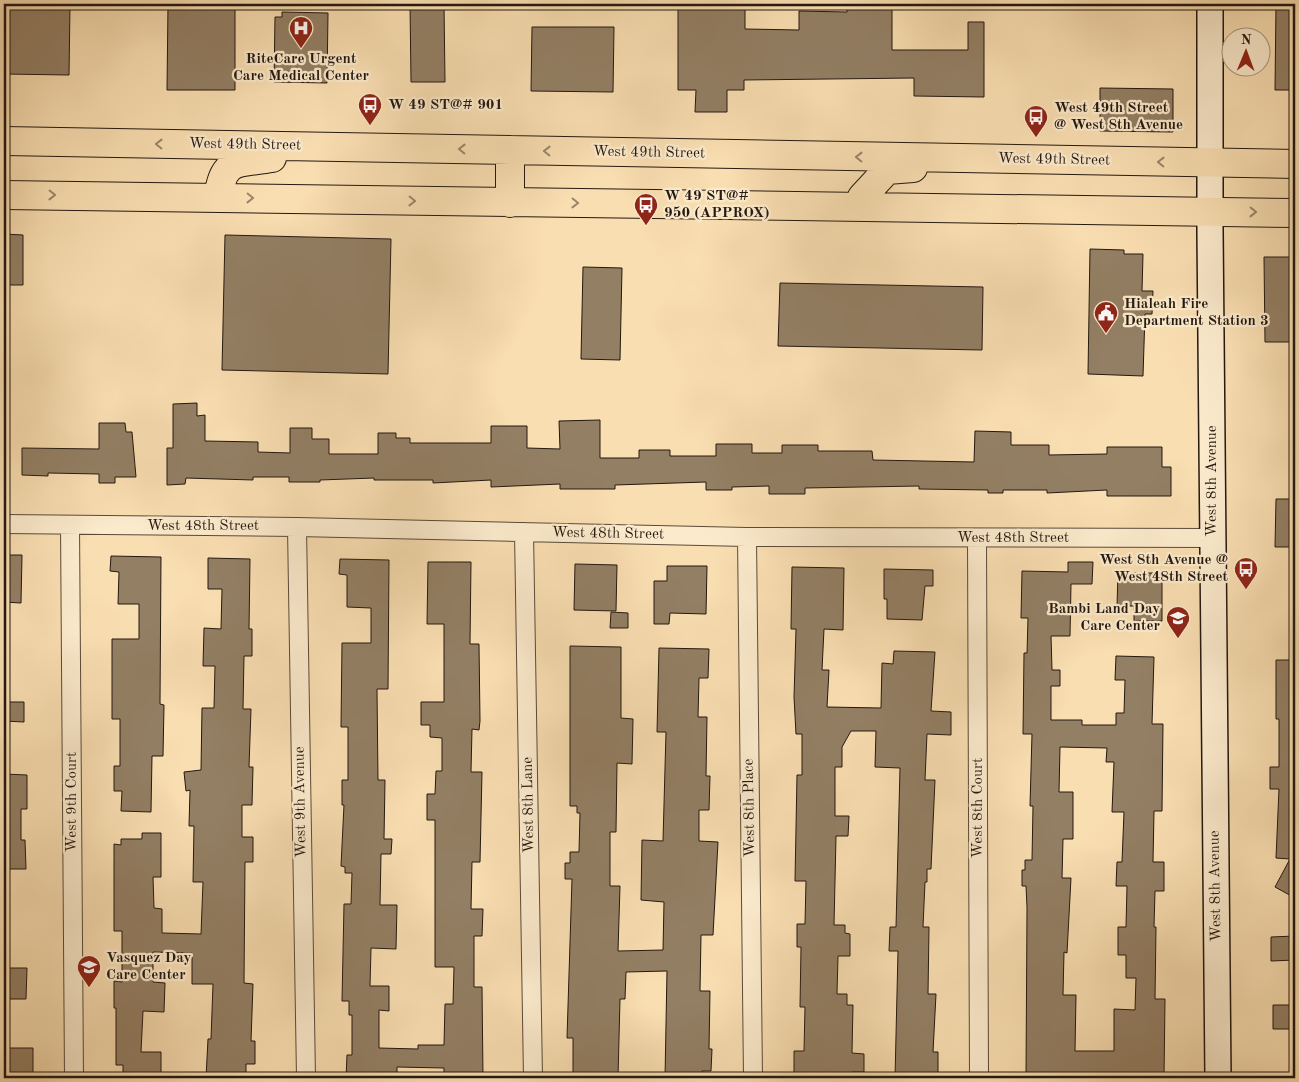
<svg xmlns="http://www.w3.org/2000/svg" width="1299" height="1082" viewBox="0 0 1299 1082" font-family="'Old Standard TT',serif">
  <rect width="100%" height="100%" fill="#f9deb1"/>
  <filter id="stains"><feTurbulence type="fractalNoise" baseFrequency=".004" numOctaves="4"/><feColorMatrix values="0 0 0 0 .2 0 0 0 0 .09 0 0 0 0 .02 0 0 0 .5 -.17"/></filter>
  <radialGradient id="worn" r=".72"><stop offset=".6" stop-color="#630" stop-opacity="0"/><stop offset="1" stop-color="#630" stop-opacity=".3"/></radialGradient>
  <path fill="#937f64" stroke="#241810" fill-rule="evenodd" d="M4 4H70L69 75 4 74Z
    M168 4H235V90H167Z
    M410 4H444L445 82H411Z
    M847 4H892V50H968V22H984V97L914 96V78L744 80V90H727V112H695L696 90H678V8L745 9V29L799 30V11L847 12Z
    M1276 4H1295V90H1275Z
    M282 12 328 13 327 83 274 82 275 17H282Z
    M532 27H614L613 92 531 91Z
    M1100 88 1173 89V132L1100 131Z
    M4 234 23 235V285H4Z
    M225 235 391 239 388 374 222 370Z
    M1090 249 1124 250V254H1143L1142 291H1153L1152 314H1145L1143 376 1088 374Z
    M1264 257H1295V342H1265Z
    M583 267 622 268 620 360 581 359Z
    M780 283 983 287 982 350 778 346Z
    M197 403V416L205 415V441L258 442V452L290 453V428H312V439H329V454H378V433H396V438H410V443H491V426H527V448L560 449 559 421 600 420V458H639V450H670V456H716V444H752V453H782V445H818V451H872L873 460 974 462 975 431 1011 432V445H1049V455L1107 454V447H1162V467H1171V496H1107V490L1047 493V490H1003V493H988V490L919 489V486L805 488V494H769V486L732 487V490H706V482L615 485V489H560V484L491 487V480L433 483V480H374V478L320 480V482H289V477H253V480L186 478 185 484 167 485V448H173V404Z
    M99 423H125L126 432H132L136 477H115V483H99V474L48 473V476L22 475V448L99 449Z
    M1276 499H1295V547H1275Z
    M4 555H22L21 603 4 602Z
    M111 556 161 557 160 704 164 705 163 756H152L151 812 121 811 122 791H114V766H120V719H112V639H139V604H118L119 572 110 571Z
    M208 558 250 559 249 629H252V656H244L243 709H251L249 767H253L252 805H242V837H253V862H245L244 983 253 984 251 1041H255V1064H246V1078H206L208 1039H211L213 984H192V953L153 952V982L165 983 164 1012 143 1011 141 1052H161V1076L152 1075V1078H123V1065H116V1008H114V981L122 982V931H114V844L121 845V839H142V833H161V877H153L154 908 162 909V933L201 934 203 882H193L194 826H189L190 790 186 791 184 772 201 770 202 708H214L215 666H203L204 628 221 629 222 589H208Z
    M340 559 389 560 388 689H377L378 780H385L384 839H392L391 854H381L380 905H397L396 949 371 948 370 986H389V1011L379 1010V1048L418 1049V1045H444L445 1004H453L454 967H435V820H427V794H435L436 771H442V738L430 737V725H421V702H444V624H427L428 562H471L470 644H479L480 721 479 730 472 729 471 772H482L480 862H472L471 909H483L482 936H474V987H482L483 1077 444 1078V1068L397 1067V1078H346L347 1055H352V1015H349V1001H342L344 904H351L352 873H345V867L341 866 344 805H342V780H348V727H341L342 643H371V608L347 607V575L339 574Z
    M1068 562H1093L1092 584H1071L1070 636H1051L1052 670H1060V686H1051V720H1082V725H1116V713H1124L1125 680H1115L1116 656 1154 657 1152 724H1163L1162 811H1154L1153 862H1164V891H1155L1154 927H1156L1155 999H1165L1164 1078H1111V1076L1073 1075V1078H1026L1027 907 1026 886H1022V870H1025V860H1032L1033 806H1030L1032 734H1023L1024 653H1027L1028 618H1021L1022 571 1068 572ZM1060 747 1107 748 1106 762H1114L1112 812H1124L1122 862H1117L1116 886H1127L1126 927H1118V955H1126V978H1136L1135 1010 1114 1009V1051H1075L1076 995H1063L1064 952 1067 953 1071 878H1062L1063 839H1073V792H1059Z
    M575 564 617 565 616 611 574 610Z
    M667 566H707L706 614 670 613 669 624H654V581H667Z
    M792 567 844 568 843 630 824 629 822 670H829L827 707 881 708 882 663 893 664 894 651 935 652 931 711 951 712V735L927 734 925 780H935L931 869H927V882H925L923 927H929L928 994H936L933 1052H938V1078H895L898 951H889L890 927H896L900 768 875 767 876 731H851L842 747V767H835V816H849L848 836H836L834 925H845V933L850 934V956H838L837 994H847V1005H853L852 1053 864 1054V1072H852V1078H794V1051H804L805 1007H800L801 947H797V924H805L806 881H795L797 775H802V734H796L794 697 796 629H791Z
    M884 569 933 570V586H925L922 620 887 619V599H884Z
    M1118 573H1162V621H1134V606H1117Z
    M611 612 628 613V628H610Z
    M570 646 621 647V718L633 719 632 764 617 763 616 832H610V886H620L618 951 663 950 664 902 641 900 642 840 663 841 666 732H657L659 648 709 649 708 678H699L698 717H707L706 776H710L709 810H699V841L718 842 713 935H701L700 991H710L709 1049H712L711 1071H702V1078H665L667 971 626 972 625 999H620L618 1078H580V1074H573V1038H567L572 879H565V863H570V852H579L580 813H577V806H570Z
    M1276 660H1295V898L1275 887 1290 859 1276 858 1279 789H1270V767H1279V719H1276Z
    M4 702H24V722L4 721Z
    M4 774 27 775V809H21V840H25L26 869H4Z
    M1295 936V960L1271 961V937Z
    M4 968H27L26 999H4Z
    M1273 1005H1295V1029H1273Z
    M4 1048H33V1078H4Z"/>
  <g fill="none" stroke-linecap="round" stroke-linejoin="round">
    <g stroke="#594a38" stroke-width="20">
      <path id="street" d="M4 524 297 527 747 537 1213 538
        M70 525 74 1078
        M297 527 306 1078
        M524 532 533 1078
        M747 537 753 1078
        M977 539 979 1078"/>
    </g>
    <g stroke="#241810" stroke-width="28">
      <path id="secondary" d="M1210 4V231L1218 1078"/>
    </g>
    <g stroke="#241810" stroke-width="30">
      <path id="primary" d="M4 141 1295 164
        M4 195 1295 213
        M218 198C224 157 236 164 272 158
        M510 203V150
        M860 206 862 197 887 170 913 168"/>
    </g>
    <use href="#street" stroke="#fbeacc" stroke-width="18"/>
    <use href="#secondary" stroke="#fbeacc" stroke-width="25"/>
    <use href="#primary" stroke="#f9deb1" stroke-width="28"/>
  </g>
  <defs><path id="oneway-chevron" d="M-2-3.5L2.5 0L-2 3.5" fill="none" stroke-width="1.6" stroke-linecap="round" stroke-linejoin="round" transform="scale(1.25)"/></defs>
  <g stroke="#998569">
    <use href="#oneway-chevron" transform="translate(159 144) rotate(-179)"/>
    <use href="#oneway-chevron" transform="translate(462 149) rotate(-179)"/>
    <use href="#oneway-chevron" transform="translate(547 151) rotate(-179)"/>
    <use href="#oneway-chevron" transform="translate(859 157) rotate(-179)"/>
    <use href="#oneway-chevron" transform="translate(1161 162) rotate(-179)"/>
    <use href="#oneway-chevron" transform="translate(52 195) rotate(1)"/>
    <use href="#oneway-chevron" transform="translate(250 198) rotate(1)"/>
    <use href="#oneway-chevron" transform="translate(412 201) rotate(1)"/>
    <use href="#oneway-chevron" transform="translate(575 203) rotate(1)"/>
    <use href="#oneway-chevron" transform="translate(1253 212) rotate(1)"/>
  </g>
  <defs>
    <g id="hospital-pin" transform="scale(1.25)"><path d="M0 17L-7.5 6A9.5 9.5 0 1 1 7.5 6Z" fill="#8f2418" stroke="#fbeacc"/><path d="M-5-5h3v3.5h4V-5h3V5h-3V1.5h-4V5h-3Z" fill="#fff"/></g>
    <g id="bus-pin" transform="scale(1.25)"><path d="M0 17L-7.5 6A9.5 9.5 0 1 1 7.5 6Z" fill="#8f2418" stroke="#fbeacc"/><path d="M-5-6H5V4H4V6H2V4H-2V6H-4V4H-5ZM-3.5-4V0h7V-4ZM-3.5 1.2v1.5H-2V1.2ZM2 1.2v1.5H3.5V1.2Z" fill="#fff"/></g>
    <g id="civic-pin" transform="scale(1.25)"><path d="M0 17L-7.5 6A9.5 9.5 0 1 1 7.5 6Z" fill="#8f2418" stroke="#fbeacc"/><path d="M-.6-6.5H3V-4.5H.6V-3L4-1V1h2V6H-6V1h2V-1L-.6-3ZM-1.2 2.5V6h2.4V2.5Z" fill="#fff"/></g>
    <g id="school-pin" transform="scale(1.25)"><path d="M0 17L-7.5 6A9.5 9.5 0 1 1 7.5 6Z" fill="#8f2418" stroke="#fbeacc"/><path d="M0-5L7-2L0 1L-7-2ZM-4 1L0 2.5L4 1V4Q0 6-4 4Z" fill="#fff"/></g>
  </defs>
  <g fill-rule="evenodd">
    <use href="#hospital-pin" x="301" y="28"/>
    <use href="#bus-pin" x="370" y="105"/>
    <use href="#bus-pin" x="1036" y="117"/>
    <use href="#bus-pin" x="646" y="205"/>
    <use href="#civic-pin" x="1106" y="313"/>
    <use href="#bus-pin" x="1246" y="569"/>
    <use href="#school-pin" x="1178" y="618"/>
    <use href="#school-pin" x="89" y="967"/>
  </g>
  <g text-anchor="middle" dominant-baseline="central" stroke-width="4.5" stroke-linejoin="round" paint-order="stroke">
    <g font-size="15" font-weight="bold" fill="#241810" stroke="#fbeacc" text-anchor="start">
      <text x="301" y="59" text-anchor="middle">RiteCare Urgent<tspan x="301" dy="17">Care Medical Center</tspan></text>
      <text x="388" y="105">W 49 ST@# 901</text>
      <text x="1054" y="108">West 49th Street<tspan x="1054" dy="17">@ West 8th Avenue</tspan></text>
      <text x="664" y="196">W 49 ST@#<tspan x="664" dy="17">950 (APPROX)</tspan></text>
      <text x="1124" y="304">Hialeah Fire<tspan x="1124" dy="17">Department Station 3</tspan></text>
      <text x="1228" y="560" text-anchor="end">West 8th Avenue @<tspan x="1228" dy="17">West 48th Street</tspan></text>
      <text x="1160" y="609" text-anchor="end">Bambi Land Day<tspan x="1160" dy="17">Care Center</tspan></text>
      <text x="106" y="958">Vasquez Day<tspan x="106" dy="17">Care Center</tspan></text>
    </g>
    <g font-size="15" fill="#241810" stroke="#fbeacc">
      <text transform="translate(245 145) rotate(1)">West 49th Street</text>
      <text transform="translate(649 153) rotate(1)">West 49th Street</text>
      <text transform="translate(1054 160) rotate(1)">West 49th Street</text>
      <text transform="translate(1212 481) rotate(-90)">West 8th Avenue</text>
      <text x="203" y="526">West 48th Street</text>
      <text transform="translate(608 534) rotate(1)">West 48th Street</text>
      <text x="1013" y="538">West 48th Street</text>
      <text transform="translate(72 802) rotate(-90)">West 9th Court</text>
      <text transform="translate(301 802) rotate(-91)">West 9th Avenue</text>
      <text transform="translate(529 805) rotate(-91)">West 8th Lane</text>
      <text transform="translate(750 808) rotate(-91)">West 8th Place</text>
      <text transform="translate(978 808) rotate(-90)">West 8th Court</text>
      <text transform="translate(1216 886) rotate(-91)">West 8th Avenue</text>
    </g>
  </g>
  <rect width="1299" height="1082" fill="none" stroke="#f9deb1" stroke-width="20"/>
  <rect x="5" y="5" width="1289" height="1072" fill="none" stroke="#241810" stroke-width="2.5"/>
  <rect x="10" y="10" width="1279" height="1062" fill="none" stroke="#241810"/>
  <g transform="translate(1246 52) rotate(1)"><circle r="24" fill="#fbeacc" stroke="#a59681"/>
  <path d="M0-4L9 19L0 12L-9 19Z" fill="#8f2418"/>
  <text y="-8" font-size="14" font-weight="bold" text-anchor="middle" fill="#241810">N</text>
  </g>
  <rect width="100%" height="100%" filter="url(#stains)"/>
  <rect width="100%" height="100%" fill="url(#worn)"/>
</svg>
